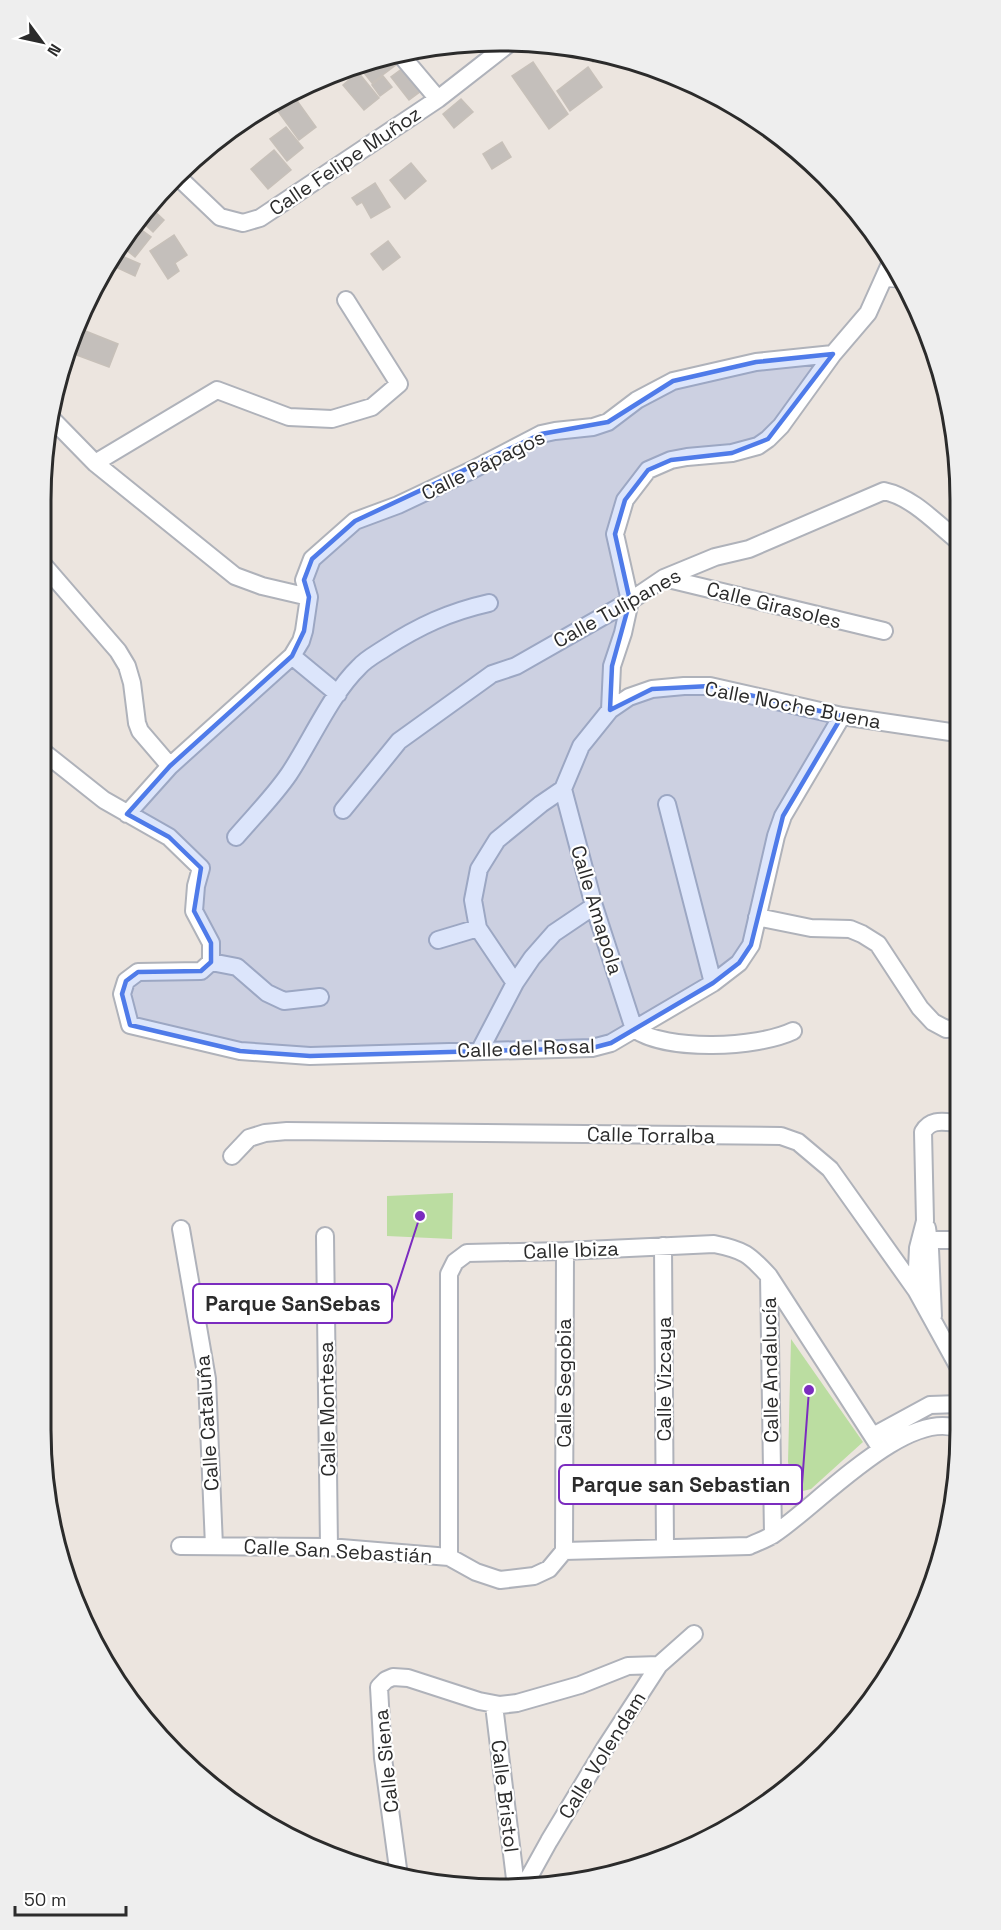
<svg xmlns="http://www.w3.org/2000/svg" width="1001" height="1930" viewBox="0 0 1001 1930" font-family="'Space Grotesk',sans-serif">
  <rect width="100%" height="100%" fill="#ece5df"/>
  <path fill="#bbdda1" d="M453 1193 452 1239 387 1236V1196Z
    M791 1339 863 1442 811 1489 795 1493 788 1462Z"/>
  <path fill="#c4bfbb" stroke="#c7c0b9" stroke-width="1.5" d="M584 50 604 54 593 62Z
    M391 56 397 64 372 83 357 64Z
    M533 62 568 114 549 129 512 76Z
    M588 67 602 87 570 111 557 91Z
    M403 68 421 91 409 100 391 77Z
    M358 72 379 98 364 110 343 85Z
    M383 76 392 87 380 96 372 85Z
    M295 98 316 127 299 140 277 110Z
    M461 99 473 112 454 128 443 114Z
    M286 127 303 148 287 161 270 139Z
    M502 142 511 157 492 169 483 154Z
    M274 150 291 170 268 189 251 169Z
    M411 163 426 181 405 199 390 180Z
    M375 183 390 207 371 218 362 202 357 205 352 198Z
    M149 206 164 220 153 232 138 218Z
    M139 228 151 237 135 257 124 248Z
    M174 235 187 255 175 263 179 271 168 279 150 251Z
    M388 241 400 257 383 270 371 254Z
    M115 253 140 264 135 276 109 264Z
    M83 330 118 344 109 367 74 354Z"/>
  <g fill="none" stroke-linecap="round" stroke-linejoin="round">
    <g stroke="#afb2ba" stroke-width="11">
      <path id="lane" d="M883 282 901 283"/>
    </g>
    <g stroke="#afb2ba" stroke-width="20">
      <path id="street" d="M400 54 438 99
        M177 176 220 217 243 223 260 218 438 99 511 42
        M50 417 95 463 235 576 262 586 309 597
        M95 463 217 390 289 417 332 419 372 407 399 384 346 300
        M41 562 118 651 127 666 132 683 137 723 140 731 170 766
        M664 578 884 631
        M292 656 338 694
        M610 710 612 666 623 633 630 601 615 534 625 500 648 470 671 460 687 457 732 453 758 446 768 439 781 426 833 354
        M41 750 104 800 169 837 201 868 196 886 194 911 211 943V962
        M563 789 594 906 634 1029C667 1052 757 1048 793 1031
        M667 804 713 983
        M343 810 399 741 492 674 516 666 630 601 664 578 715 557 749 549 884 491C912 497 935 522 957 540
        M127 814 170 766 292 656 301 641 304 631 309 597 304 580 312 559 355 521 398 505 472 470 541 434 555 431 593 427 608 422 637 400 673 381 756 362 833 354 868 313 890 264
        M236 837C254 816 274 796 289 774 311 741 331 694 359 667 366 659 376 654 385 648 419 626 449 612 489 603
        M757 917 811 928 850 929 862 934 878 944 920 1008 933 1022 946 1029 958 1028
        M438 940 478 928
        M515 983 478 928 473 900 479 869 497 840 541 804 563 789 581 746 610 710 629 697 652 689 684 686H710L842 716 957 733
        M320 997 284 1001 267 993 237 967 211 962 201 971 138 972 126 981 122 994 130 1025 240 1051 310 1056 592 1048 611 1043 713 983 739 963 751 945 776 836 783 816 842 716
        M480 1050 515 983 532 958 554 933 594 906
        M232 1156 249 1138 265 1133 287 1131 781 1136 798 1142 830 1169 916 1290 959 1368
        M927 1228 930 1249 933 1316
        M181 1229 207 1379 214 1546
        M325 1236 329 1547
        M929 1240H959
        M663 1246 665 1548
        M769 1276 773 1535
        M916 1290 918 1248 925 1221 923 1132C931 1118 944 1122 959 1123
        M873 1436 930 1405 959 1404
        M180 1546 329 1547 449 1557 476 1572 500 1580 534 1576 549 1569 564 1551 749 1546C757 1542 767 1539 774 1534 816 1507 906 1407 959 1429
        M564 1551 565 1251
        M449 1557V1274L455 1262 467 1253 565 1251 714 1244C744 1250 749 1254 769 1276L881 1449
        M494 1705 516 1887
        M399 1876 383 1758 379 1687 386 1680 393 1677 408 1678 479 1701 500 1705 517 1703 580 1685 628 1666 659 1665
        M523 1888 549 1841 605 1748 659 1665 694 1634"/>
    </g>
    <use href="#lane" stroke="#fff" stroke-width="8"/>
    <use href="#street" stroke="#fff" stroke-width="16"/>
  </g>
  <path fill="#4f7be9" fill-opacity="0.2" stroke="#4f7be9" stroke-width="4.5" stroke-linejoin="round" d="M833 354 768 439 732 453 671 460 648 470 625 500 615 534 630 601 612 666 610 710 652 689 710 686 842 716 783 816 751 945 739 963 713 983 611 1043 592 1048 310 1056 240 1051 130 1025 122 994 126 981 138 972 201 971 211 962V943L194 911 201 868 169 837 127 814 170 766 292 656 304 631 309 597 304 580 312 559 355 521 541 434 608 422 673 381 756 362Z"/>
  <g text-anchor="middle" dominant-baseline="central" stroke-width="4.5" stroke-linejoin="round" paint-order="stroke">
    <g font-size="20" fill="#2b2b2b" stroke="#fff">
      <text transform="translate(345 161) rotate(-34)">Calle Felipe Muñoz</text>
      <text transform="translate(483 465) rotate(-26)">Calle Pápagos</text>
      <text transform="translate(774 605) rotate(14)">Calle Girasoles</text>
      <text transform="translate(617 608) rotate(-29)">Calle Tulipanes</text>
      <text transform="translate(793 705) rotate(11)">Calle Noche Buena</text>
      <text transform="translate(597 910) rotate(73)">Calle Amapola</text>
      <text transform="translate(526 1048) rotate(-2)">Calle del Rosal</text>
      <text transform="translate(651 1135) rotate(1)">Calle Torralba</text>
      <text transform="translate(571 1250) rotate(-2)">Calle Ibiza</text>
      <text transform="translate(770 1370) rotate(-91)">Calle Andalucía</text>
      <text transform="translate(664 1379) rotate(-90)">Calle Vizcaya</text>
      <text transform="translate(564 1383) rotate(-90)">Calle Segobia</text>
      <text transform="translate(327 1409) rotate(-91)">Calle Montesa</text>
      <text transform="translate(207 1423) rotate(-94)">Calle Cataluña</text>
      <text transform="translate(338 1551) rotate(3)">Calle San Sebastián</text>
      <text transform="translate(602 1755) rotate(-58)">Calle Volendam</text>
      <text transform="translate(386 1761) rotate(-96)">Calle Siena</text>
      <text transform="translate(505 1796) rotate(83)">Calle Bristol</text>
    </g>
  </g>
  <path d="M0 0H1001V1930H0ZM500 51H501A449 449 0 0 1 950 500V1430A449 449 0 0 1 501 1879H500A449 449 0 0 1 51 1430V500A449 449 0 0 1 500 51Z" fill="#eee" fill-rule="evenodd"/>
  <path fill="none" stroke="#2b2b2b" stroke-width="3" d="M500 51H501A449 449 0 0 1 950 500V1430A449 449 0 0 1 501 1879H500A449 449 0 0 1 51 1430V500A449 449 0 0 1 500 51Z"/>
  <path fill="none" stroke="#7b2cbf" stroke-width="2" d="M420 1216L392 1303M809 1390L802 1484"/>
  <g fill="#7b2cbf" stroke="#fff" stroke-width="2">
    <circle cx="420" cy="1216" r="6"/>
    <circle cx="809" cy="1390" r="6"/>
  </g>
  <g fill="#fff" stroke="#7b2cbf" stroke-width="2">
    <rect x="193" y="1284" width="199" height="39" rx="6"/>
    <rect x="559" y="1465" width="243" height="39" rx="6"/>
  </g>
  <g font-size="21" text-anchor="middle" font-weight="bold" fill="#2b2b2b">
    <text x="293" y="1311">Parque SanSebas</text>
    <text x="681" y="1492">Parque san Sebastian</text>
  </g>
  <g transform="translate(42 42) rotate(123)" stroke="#ffffff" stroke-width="4.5" paint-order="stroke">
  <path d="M0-4.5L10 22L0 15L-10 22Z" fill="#2b2b2b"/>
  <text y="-9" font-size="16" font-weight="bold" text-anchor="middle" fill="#2b2b2b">N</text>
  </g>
  <path d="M15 1906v9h111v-9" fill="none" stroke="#2b2b2b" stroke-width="3"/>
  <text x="24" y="1906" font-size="18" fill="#2b2b2b" stroke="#ffffff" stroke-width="4.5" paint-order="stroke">50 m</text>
</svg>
